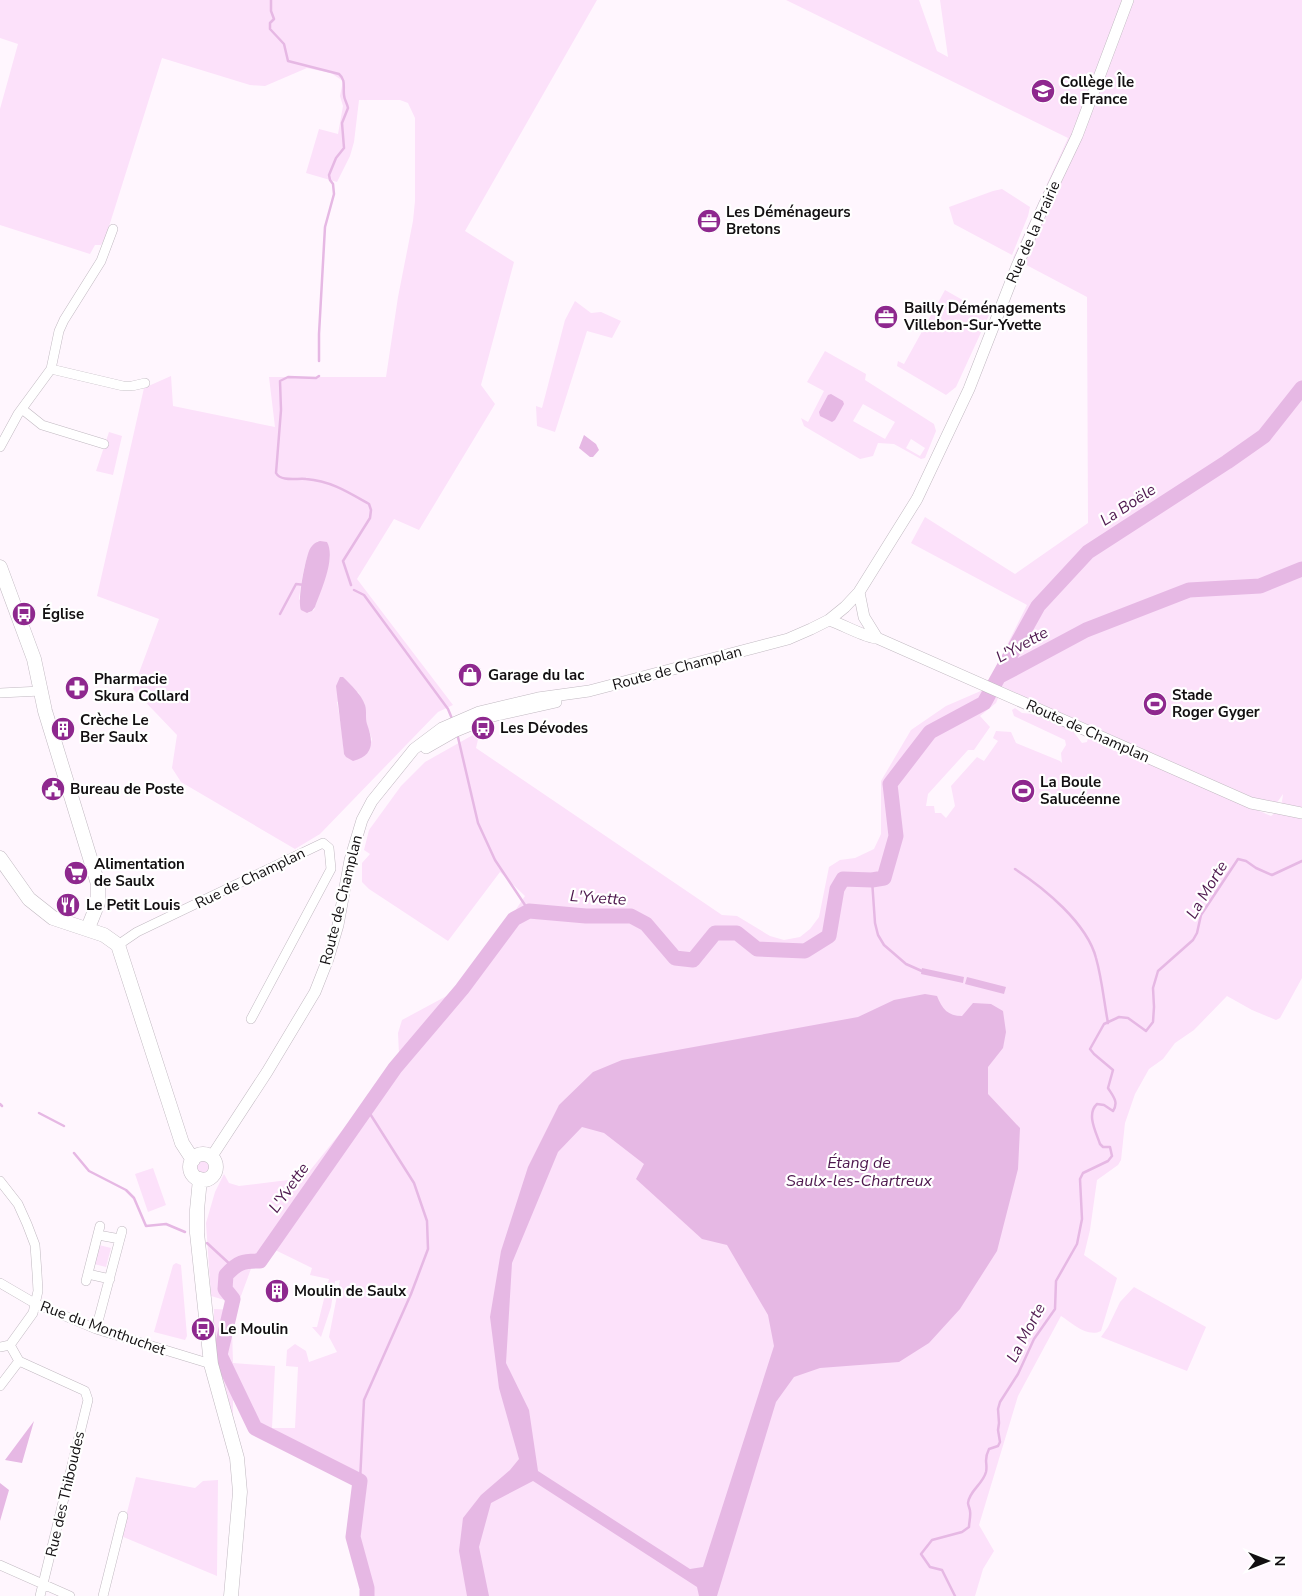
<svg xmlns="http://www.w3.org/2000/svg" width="1302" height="1596" viewBox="0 0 1302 1596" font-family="'Nunito Sans',sans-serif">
  <rect width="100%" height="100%" fill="#fff6fe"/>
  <path fill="#fce1fa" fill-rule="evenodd" d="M0 0H597L465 231 514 262 481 385 495 404 419 530 394 519 357 579 453 705 438 712 320 834 295 849 181 782 172 768 177 735 133 689 159 619 97 596 144 388 171 376 173 406 275 427 269 377H386L398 297 413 221 415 201V118L408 103 400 100H359L354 142 350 156 337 182 306 173 319 129 338 134 343 106 340 96 343 81 331 73 307 68 265 86 250 85 162 58 106 236 101 245H95L90 254 0 225V109L18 44 0 38ZM318 541 330 557 326 574 314 610 308 613 299 599C302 583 304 550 318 541ZM358 692 365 705 366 723 372 739 368 752 344 754 341 725 337 702Z
    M786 0H919L937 51 948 57 940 0H1302V978L1280 1018 1276 1020 1252 1010 1227 996 1194 1030 1175 1043 1163 1059 1149 1069 1135 1094 1125 1123 1121 1160 1118 1165 1097 1180 1090 1230 1084 1255 1117 1278 1101 1331C1087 1338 1072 1323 1061 1316L1018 1396 979 1525 994 1551 983 1569 975 1596H363L364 1590 349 1538 357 1484 314 1463 265 1436 233 1400V1415L215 1356 212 1320 214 1319V1309L236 1310 232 1329 233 1363 275 1366 272 1428H295L298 1367 286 1366 287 1350 295 1344 306 1351 309 1362 337 1352 329 1337 340 1280 335 1281 331 1307 321 1337 312 1327H317L329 1279 310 1275 312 1268 267 1246 252 1266 238 1304 211 1296 206 1223 215 1192 224 1174 229 1183 239 1186 304 1178 390 1071 399 1054 398 1033 402 1020 454 992 478 966 525 896 500 872 448 941 369 889 362 882V863L370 854 364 850 369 830 401 786 425 762 480 731 476 748 722 915 737 916 770 936 784 940 800 937 810 929 819 917 829 867 840 860 855 858 874 849 881 834V781L911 730 946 706 983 690 998 698 996 703 980 716 990 727 974 750H968L928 794 926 806H934L935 813H941L946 818 955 806 951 786 977 757 984 761 998 741 993 738 996 731 1011 732 1016 743 1060 761 1062 763 1061 753 1066 745 1065 740 1014 716 1012 710 1015 708 1022 713 1033 714 1072 730 1082 743 1087 742 1088 738 1093 739 1271 816C1280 810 1282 805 1283 794L1274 807 989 681 1027 605 911 543 925 517 1015 574 1088 523 1087 297 1013 258 1068 138Z
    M1002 189 1030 207 1028 216 1012 255 954 224 949 207 993 191Z
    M945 290 989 315 956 387 946 395 897 366 898 361 904 364Z
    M575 301 591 313 601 312 621 321 612 338 587 331 555 432 537 426 536 406 542 408 565 320Z
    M825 351 866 374 865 380 934 424 936 431 925 458 921 459 894 444 878 443 873 456 860 459 804 426 801 418 808 422 824 391 807 382ZM863 404 895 422 885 439 853 421ZM911 439 925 448 920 456 906 448Z
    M109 432 122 436 113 475 96 471Z
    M196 1167a8 8 0 1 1 16 0a8 8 0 1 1-16 0Z
    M153 1168 166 1205 148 1212 135 1174Z
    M99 1245 111 1248 106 1267 94 1264Z
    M176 1263 181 1265 187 1336 185 1340 154 1332 173 1265Z
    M1134 1287 1206 1327 1187 1371 1101 1337 1108 1327 1120 1302Z
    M136 1477 195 1488 203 1481 218 1480 217 1576 121 1536Z"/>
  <path fill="#e6b8e4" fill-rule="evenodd" d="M831 394 843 401 844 404 835 420 832 422 820 416 819 412 828 395Z
    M584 435 596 444 599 450 593 457H590L579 448Z
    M320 541 327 542C336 558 321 590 315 607L312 611 307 613 301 610C297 601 305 561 309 551 311 546 315 542 320 541Z
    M340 677H343C351 685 361 694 365 705 367 711 365 718 367 724 373 741 375 755 353 761L346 757 344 754 336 686Z
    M922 968 964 977 963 983 921 974Z
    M967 977 1006 987 1004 994 965 984Z
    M925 994 937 996C942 1009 948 1016 962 1016L973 1003 991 1004 1003 1011 1006 1032 1003 1048 988 1067V1094L1020 1128 1018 1169 997 1251 960 1309 929 1343 899 1362 820 1368 794 1377 776 1402 717 1596H699L697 1587 533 1481 491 1503 479 1547 489 1596H467L459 1551 463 1518 481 1495 510 1470 519 1459 499 1388 490 1317 501 1251 528 1167 559 1105 593 1072 622 1060 858 1017 894 1000ZM582 1127 604 1133 644 1164 636 1179 702 1239 727 1245 768 1315 774 1346 703 1567 690 1569 538 1471 529 1410 506 1363 512 1263 558 1152Z
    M34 1421 22 1463 5 1460Z
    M0 1483 9 1490 0 1521Z"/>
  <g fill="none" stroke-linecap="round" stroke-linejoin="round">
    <path stroke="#e6b8e4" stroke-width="2.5" d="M271 0V11L274 19 270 23V29L284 44 288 61 339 74C346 80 343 87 344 95 344 99 347 103 348 108L342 123 344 148 336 158 329 175 330 180 333 184 334 194 325 227 319 334V361
      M319 376 316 378 288 377 280 381 281 410 276 473C281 482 297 478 306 479 331 481 348 492 369 504L371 510 370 518 343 561 351 585
      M354 590 364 595 448 709 453 721
      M280 614 296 584 305 585
      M457 733 478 823 495 860 529 911
      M1015 869C1044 888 1087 923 1096 958 1102 979 1104 1002 1108 1023
      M872 880 875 923 878 935 884 945 906 964 924 972
      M0 1104 2 1106
      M39 1113 64 1126
      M74 1153 89 1171 126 1190 134 1198 146 1226 166 1224 185 1232
      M207 1243 233 1267
      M360 1481 364 1400 411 1294 428 1249 427 1221 414 1183 367 1109
      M955 1596 942 1570 930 1567 921 1554 932 1540 962 1532 969 1527C969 1522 971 1516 970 1511 970 1509 968 1505 968 1503 969 1491 983 1484 986 1472 988 1462 983 1461 989 1449L998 1446 1000 1442 998 1430 999 1423 998 1409 1000 1402 1018 1374 1034 1339 1055 1309 1056 1281 1077 1244 1082 1219 1080 1179 1083 1173 1108 1161 1112 1156 1110 1147H1103L1100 1144C1096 1132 1086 1114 1097 1104L1104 1105 1113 1111C1119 1102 1113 1096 1108 1088L1113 1070 1094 1054 1090 1049 1104 1024 1119 1017 1128 1018 1146 1031 1153 1022 1154 1007 1153 988 1158 971 1193 940 1197 933 1201 915 1238 859 1246 861 1256 868 1272 875 1302 861"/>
    <path stroke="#e6b8e4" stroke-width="15" d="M1000 676 1086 630 1189 590 1260 586 1302 569
      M367 1596V1588L353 1537 360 1481 255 1428 220 1355 233 1299 225 1289 226 1275C238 1262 243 1261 260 1261L395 1068 462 989 514 919 529 911 586 916H631L646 924 675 958 693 960 715 933H737L757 949 805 951 829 936 837 889 843 879 872 880 884 878 896 836 890 784 930 732 984 703 1038 606 1088 552 1227 462 1264 436 1302 388"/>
    <g stroke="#c1b9c1" stroke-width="10">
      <path id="minor" d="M51 369 123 386H132L145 383
        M22 409 42 425 104 444
        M0 447 18 414 51 369 59 331 64 320 101 261 113 229
        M0 693 41 691
        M118 945 137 932 323 843 329 848 331 869 251 1019
        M0 1181 18 1204 27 1224 35 1245 37 1273 38 1291 33 1313 10 1345 0 1347
        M98 1235 120 1239
        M88 1274 110 1279
        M86 1281 100 1226
        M0 1283 36 1304 96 1329 211 1364
        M96 1329 122 1231
        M10 1345 19 1361 85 1391 88 1400 40 1596
        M0 1386 19 1361
        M0 1565 70 1596
        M103 1596 123 1516"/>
    </g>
    <g stroke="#c1b9c1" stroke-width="12">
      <path id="tertiary" d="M859 592 864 617 877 638
        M829 620C842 624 866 638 877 638L1251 803 1302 813
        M426 748 454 732 493 716 556 702
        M209 1155 214 1153 267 1072 315 992 328 959 338 925 350 860 362 820 372 801 414 749 442 728 479 712 538 698 589 691 788 639 811 629 829 620 845 607 859 592 917 499 969 389 1017 266 1045 203 1077 136 1128 0"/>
    </g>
    <g stroke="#c1b9c1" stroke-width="15">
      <path id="secondary" d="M0 567 34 659 45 711 98 884V903L88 928
        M0 858 29 899 53 918 104 935 118 945 182 1143 193 1160
        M190 1167a13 13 0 1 1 26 0a13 13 0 1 1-26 0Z
        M200 1179 197 1210V1233L211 1364 237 1458 240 1492 231 1596"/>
    </g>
    <use href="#minor" stroke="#fff" stroke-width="9"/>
    <use href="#tertiary" stroke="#fff" stroke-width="11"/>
    <use href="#secondary" stroke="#fff" stroke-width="14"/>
  </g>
  <defs>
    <g id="school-disc" transform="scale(1.25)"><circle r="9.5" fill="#8e288e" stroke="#fff"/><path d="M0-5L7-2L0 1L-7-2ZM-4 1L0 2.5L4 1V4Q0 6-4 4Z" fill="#fff"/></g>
    <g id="office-disc" transform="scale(1.25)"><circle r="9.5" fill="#8e288e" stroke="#fff"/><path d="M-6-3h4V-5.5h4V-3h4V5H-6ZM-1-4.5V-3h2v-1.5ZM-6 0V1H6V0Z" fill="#fff"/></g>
    <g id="bus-disc" transform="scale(1.25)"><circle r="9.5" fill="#8e288e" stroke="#fff"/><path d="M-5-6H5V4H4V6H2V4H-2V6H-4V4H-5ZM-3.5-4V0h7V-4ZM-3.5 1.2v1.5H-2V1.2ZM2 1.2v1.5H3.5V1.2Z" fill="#fff"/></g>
    <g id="shop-disc" transform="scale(1.25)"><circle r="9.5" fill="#8e288e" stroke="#fff"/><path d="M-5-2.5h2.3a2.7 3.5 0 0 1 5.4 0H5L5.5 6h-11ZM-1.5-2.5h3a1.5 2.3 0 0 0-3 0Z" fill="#fff"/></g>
    <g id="pharmacy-disc" transform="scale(1.25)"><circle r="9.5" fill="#8e288e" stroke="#fff"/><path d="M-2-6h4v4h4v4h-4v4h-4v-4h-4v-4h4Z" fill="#fff"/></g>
    <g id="stadium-disc" transform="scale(1.25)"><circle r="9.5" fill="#8e288e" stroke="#fff"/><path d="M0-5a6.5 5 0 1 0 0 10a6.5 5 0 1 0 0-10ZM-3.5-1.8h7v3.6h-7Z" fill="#fff"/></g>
    <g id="building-disc" transform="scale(1.25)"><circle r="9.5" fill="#8e288e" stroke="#fff"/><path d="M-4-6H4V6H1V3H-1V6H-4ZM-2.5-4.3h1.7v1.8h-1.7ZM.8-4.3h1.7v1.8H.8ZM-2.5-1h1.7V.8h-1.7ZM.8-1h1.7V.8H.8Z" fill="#fff"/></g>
    <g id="civic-disc" transform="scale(1.25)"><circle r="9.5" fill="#8e288e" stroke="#fff"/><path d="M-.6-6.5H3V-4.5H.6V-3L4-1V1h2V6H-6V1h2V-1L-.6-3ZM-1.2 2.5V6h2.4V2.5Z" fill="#fff"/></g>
    <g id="supermarket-disc" transform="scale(1.25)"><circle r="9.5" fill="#8e288e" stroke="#fff"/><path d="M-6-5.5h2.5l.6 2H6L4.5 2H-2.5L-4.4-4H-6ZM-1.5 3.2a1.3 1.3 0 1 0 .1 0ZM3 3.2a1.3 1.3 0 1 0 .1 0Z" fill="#fff"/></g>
    <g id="restaurant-disc" transform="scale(1.25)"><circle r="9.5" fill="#8e288e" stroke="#fff"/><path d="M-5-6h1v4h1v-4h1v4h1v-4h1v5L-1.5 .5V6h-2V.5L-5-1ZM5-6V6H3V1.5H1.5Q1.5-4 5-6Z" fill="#fff"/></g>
  </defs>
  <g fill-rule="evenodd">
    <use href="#school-disc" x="1043" y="91"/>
    <use href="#office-disc" x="709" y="221"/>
    <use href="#office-disc" x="886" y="317"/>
    <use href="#bus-disc" x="24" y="614"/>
    <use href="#shop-disc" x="470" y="675"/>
    <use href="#pharmacy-disc" x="77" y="688"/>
    <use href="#stadium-disc" x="1155" y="704"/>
    <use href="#bus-disc" x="483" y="728"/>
    <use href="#building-disc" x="63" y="729"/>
    <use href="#civic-disc" x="53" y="789"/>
    <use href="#stadium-disc" x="1023" y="791"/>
    <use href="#supermarket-disc" x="76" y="873"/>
    <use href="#restaurant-disc" x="68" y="905"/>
    <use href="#building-disc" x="277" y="1291"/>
    <use href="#bus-disc" x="203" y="1329"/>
  </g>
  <g text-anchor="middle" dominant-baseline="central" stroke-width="4.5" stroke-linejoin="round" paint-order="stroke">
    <g font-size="15" font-weight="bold" fill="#120f11" stroke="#fff" text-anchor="start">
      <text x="1060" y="82">Collège Île<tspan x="1060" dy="17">de France</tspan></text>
      <text x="726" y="212">Les Déménageurs<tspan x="726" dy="17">Bretons</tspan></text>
      <text x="904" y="308">Bailly Déménagements<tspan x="904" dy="17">Villebon-Sur-Yvette</tspan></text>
      <text x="42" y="614">Église</text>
      <text x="488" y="675">Garage du lac</text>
      <text x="94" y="679">Pharmacie<tspan x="94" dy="17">Skura Collard</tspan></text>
      <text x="1172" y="695">Stade<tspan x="1172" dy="17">Roger Gyger</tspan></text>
      <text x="80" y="720">Crèche Le<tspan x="80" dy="17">Ber Saulx</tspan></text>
      <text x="500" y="728">Les Dévodes</text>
      <text x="1040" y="782">La Boule<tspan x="1040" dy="17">Salucéenne</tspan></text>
      <text x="70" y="789">Bureau de Poste</text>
      <text x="94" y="864">Alimentation<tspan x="94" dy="17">de Saulx</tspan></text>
      <text x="86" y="905">Le Petit Louis</text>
      <text x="294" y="1291">Moulin de Saulx</text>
      <text x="220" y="1329">Le Moulin</text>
    </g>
    <g font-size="15" fill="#120f11" stroke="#fff">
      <text transform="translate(1033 232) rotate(-66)">Rue de la Prairie</text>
      <text transform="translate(677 668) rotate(-15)">Route de Champlan</text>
      <text transform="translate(1088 731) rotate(24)">Route de Champlan</text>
      <text transform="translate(250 878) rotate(-26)">Rue de Champlan</text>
      <text transform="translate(341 900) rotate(-76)">Route de Champlan</text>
      <text transform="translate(103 1328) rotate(20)">Rue du Monthuchet</text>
      <text transform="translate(65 1494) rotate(-77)">Rue des Thiboudes</text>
    </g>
    <g font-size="16" font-style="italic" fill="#4e184e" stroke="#fff">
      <text transform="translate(1128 505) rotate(-33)">La Boële</text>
      <text transform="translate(1022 645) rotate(-29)">L'Yvette</text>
      <text transform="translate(1207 890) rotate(-59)">La Morte</text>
      <text transform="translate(598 898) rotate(4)">L'Yvette</text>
      <text x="859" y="1163">Étang de<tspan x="859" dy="18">Saulx-les-Chartreux</tspan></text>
      <text transform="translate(289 1188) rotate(-55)">L'Yvette</text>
      <text transform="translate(1026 1333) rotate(-62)">La Morte</text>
    </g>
  </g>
  <g transform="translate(1267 1561) rotate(90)" stroke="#ffffff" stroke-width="4" paint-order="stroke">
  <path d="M0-4L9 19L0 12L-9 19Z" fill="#120f11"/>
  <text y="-8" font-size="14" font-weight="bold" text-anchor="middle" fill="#120f11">N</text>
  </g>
</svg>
